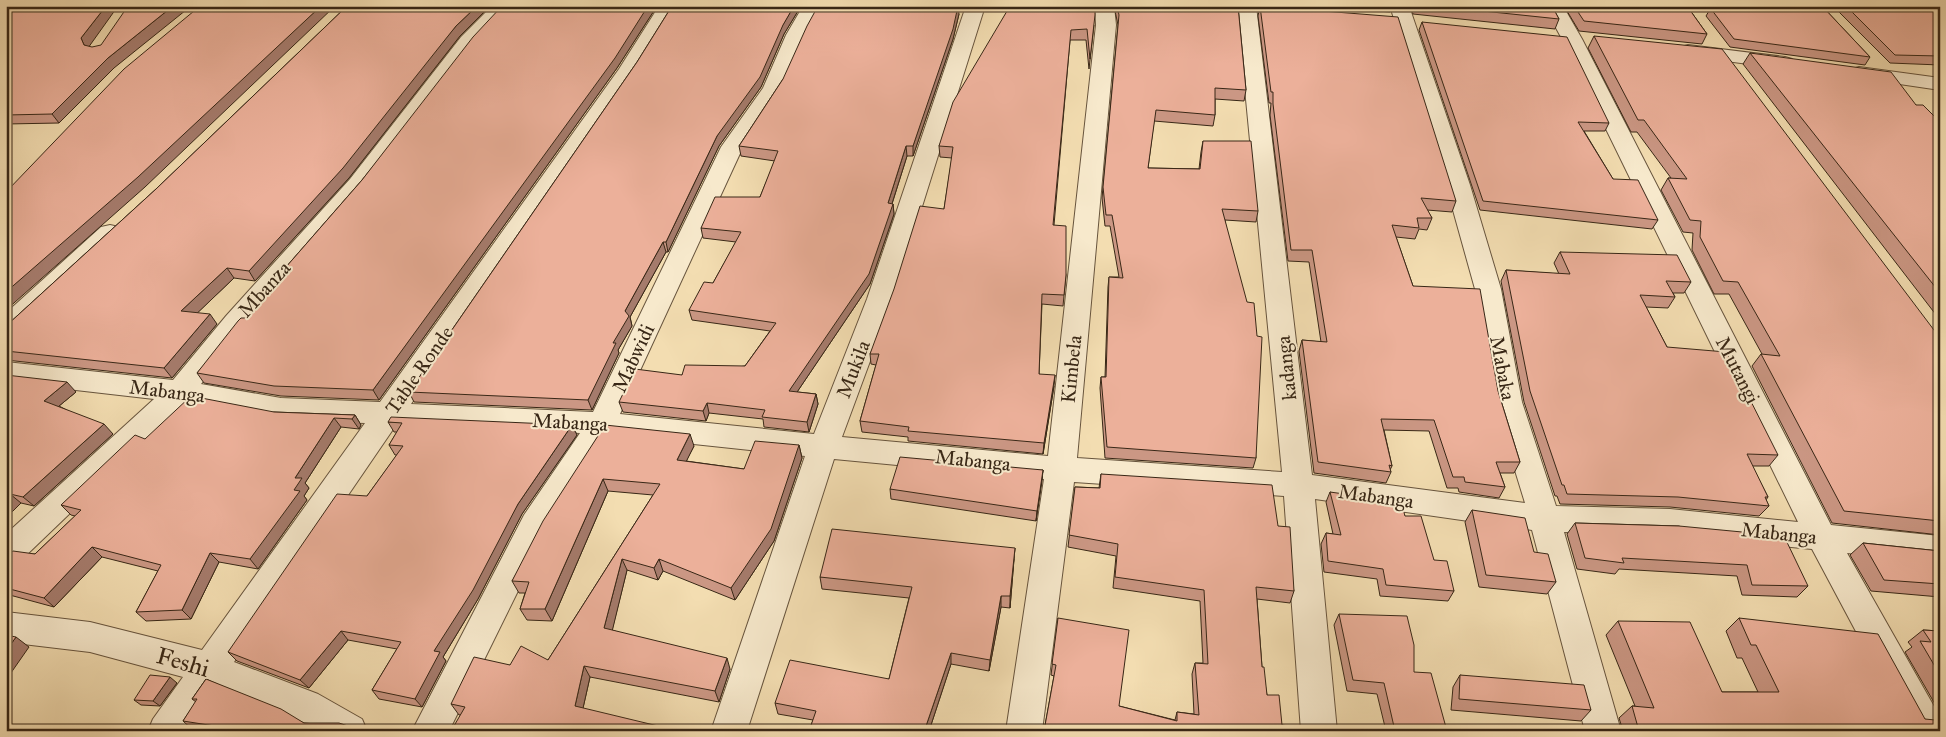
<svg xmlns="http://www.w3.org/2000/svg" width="1946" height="737" viewBox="0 0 1946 737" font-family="'IM FELL Great Primer',serif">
  <rect width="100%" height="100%" fill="#f3ddb1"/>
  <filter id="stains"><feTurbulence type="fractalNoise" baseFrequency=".004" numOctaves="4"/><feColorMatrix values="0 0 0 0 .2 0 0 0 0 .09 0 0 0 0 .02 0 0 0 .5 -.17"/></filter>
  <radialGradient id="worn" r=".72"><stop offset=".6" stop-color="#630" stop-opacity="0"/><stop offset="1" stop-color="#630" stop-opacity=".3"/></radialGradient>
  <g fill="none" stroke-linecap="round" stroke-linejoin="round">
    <g stroke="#67543d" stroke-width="2">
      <path id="street" d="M492 6H512L475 45 366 189 244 330 201 384 281 398 380 402 619 69 659 6H678L638 71 411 404 593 412 721 147 763 88 786 35 803 6H822L806 35 783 88 743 147 620 414 814 434 867 299 966 6H985L893 299 842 437 1048 456 1096 25 1095 6H1114L1116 25 1077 458 1282 472 1237 6H1256L1312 475 1525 503 1494 402 1475 289 1446 185 1390 6H1409L1470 185 1501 289 1522 402 1556 506 1670 509 1798 522 1562 39 1544 6H1563L1582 39 1831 525 1940 536V562L1847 553 1940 717V731H1909L1812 549 1670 535 1564 532 1621 731H1585L1532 530 1315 499 1337 731H1301L1284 496 1074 482 1042 731H1006L1044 479 834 459 747 731H711L805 456 609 435 547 532 449 731H412L524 515 580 433 396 425 234 662 318 694 362 719 367 731H315L292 718 217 687 187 731H148L153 719 183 677 90 652 6 642V612L90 622 202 650 365 423 281 420 186 402 17 564 6 567V534L154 399 6 382V362L173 380 226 316 350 179 461 37Z
        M1688 45 1785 57 1792 59 1795 63 1792 67 1785 69 1681 55 1678 51 1681 47Z
        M1859 67 1940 78V90L1852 77 1849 73 1852 69Z
        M110 225 119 227 122 233 119 239 15 335 6 337V313L101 227Z"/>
    </g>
    <use href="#street" fill="#f7e9cc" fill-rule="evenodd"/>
  </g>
  <path fill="#cb9784" stroke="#382716" d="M6 6 89 46 114 68 59 123 6 124Z
    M347 6H490L460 36 349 178 255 281 234 278 197 313 217 324 172 378 6 360V326L156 189Z
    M502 6H657L617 68 379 400 281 396 204 383 197 373 280 278 279 275 362 180Z
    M672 6H801L784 34 761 87 719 146 668 252H666L630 317 632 326 618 350 619 353 592 410 414 402 409 392 637 62Z
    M1010 6 1094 25 1089 69 1086 40H1070L1054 225 1066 275 1063 306 1042 304 1039 374 1054 386 1043 454 908 441V437L862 432 860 421 876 365 871 364 870 354 944 209 952 158 940 157 939 146Z
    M1114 6H1238L1246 90 1244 101 1215 99V115L1213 126 1154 121 1148 168 1199 169 1201 152 1203 141 1258 211 1256 222 1225 220 1256 458 1253 468 1105 458 1100 388 1101 377H1105L1108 287 1109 277H1119L1110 226H1105L1102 198 1118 25Z
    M1260 6 1456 201 1452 212 1427 210 1432 218 1427 230 1419 229 1415 239 1396 237 1413 286 1498 391 1520 462 1514 473H1500L1505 487 1499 498 1459 492 1458 488H1447L1429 431 1384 430 1392 466 1390 470 1391 472 1386 483 1314 473 1299 351 1302 340 1321 342 1309 262 1288 261 1270 115 1271 103H1269L1258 16Z
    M1309 6H1391L1390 12Z
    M1410 6H1552L1559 19 1555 29 1413 14Z
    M1564 6H1687L1707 34 1702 44 1579 31Z
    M1705 6H1822L1870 57 1865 65 1730 47 1706 16 1709 11Z
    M1833 6H1940V65L1890 63Z
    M959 14 953 39 913 156H907L892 204H893L894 214 870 284 797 392 816 394 818 404 809 432 764 427 763 419 709 413 706 421 623 412 619 402 682 375 745 366 770 331 692 320 689 310 713 283 736 242 703 238 701 228 760 197 775 161 741 156 739 146 783 79Z
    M1422 22 1609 123 1605 131H1584L1613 179 1658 220 1652 229 1480 210 1419 30Z
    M1594 36 1940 338V535L1832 523 1752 366 1761 354H1762L1729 294H1714L1692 250 1693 233 1683 232 1661 190 1668 178H1671L1637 132H1631L1588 48Z
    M1750 53 1916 105 1940 122V320L1743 64Z
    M1560 252 1691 282 1684 293H1673L1675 297 1668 308 1646 307 1667 347 1778 455 1769 466H1752L1768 497 1766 500 1769 506 1759 516 1670 507 1560 504 1557 496H1555L1524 402 1501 281 1506 270 1559 274 1554 263Z
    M6 375 76 392 59 406 113 434 34 506 21 503 6 518Z
    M274 412 355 415 361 425 359 429 341 427 305 483 309 488 304 496 307 500 258 569 219 562 191 619 146 621 136 612 158 571 102 557 54 607 6 594V556L35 554 75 516 71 515 61 505 145 439Z
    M388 422 572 425 577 435 522 514 478 599 443 657 446 661 422 707 379 699 372 690 397 649 348 640 309 688 237 661 228 652 367 496 397 455H395L389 445 397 432H394Z
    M605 425 694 446 686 461 744 469 799 445 802 458 774 541 735 600 663 571 658 580 627 570 612 630 730 669 719 702 590 677 583 708 459 715 451 704 510 665 548 660 653 495 608 491 552 621 527 620 520 609 525 593H519L512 581Z
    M1043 470 1036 521 891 499 890 489Z
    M1101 474 1278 526 1294 591 1290 603 1257 599 1262 667 1267 695 1282 725 1044 731 1054 676 1051 675 1058 618 1119 706 1175 720 1177 712 1194 714 1192 674 1195 663H1203L1200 601 1113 588 1116 556 1068 547 1075 487 1099 488Z
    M1330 492 1405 516 1454 591 1448 601 1380 596 1377 579 1324 572 1321 544 1326 533 1333 534 1326 502Z
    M1472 510 1534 552 1556 582 1547 594 1479 587 1465 522Z
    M1575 523 1679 526 1808 586 1797 597 1742 595 1737 576 1619 569 1615 574 1577 569 1567 534Z
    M1863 543 1940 551V597L1871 591 1850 555Z
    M1014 559 1010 608 1001 607 989 671 951 664 929 731H809L813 720 778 714 775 703 889 679 909 598 822 589 820 577Z
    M1339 614 1414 672 1447 731H1386L1377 694 1347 691 1334 625Z
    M1739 618 1925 719 1940 731H1623L1619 718 1632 706H1635L1606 635 1618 621 1722 692H1758L1742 658H1737L1726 631Z
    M1923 630 1940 631V711H1939L1905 652 1912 647 1908 642Z
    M1460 675 1591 710 1581 721 1451 710 1453 687Z
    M206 679 304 723 351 727 354 731H194L183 721 196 702 192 699Z
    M177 683 160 706 141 705 134 700Z"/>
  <path fill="#a57b6c" stroke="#382716" d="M106 6H118L88 48 84 45 81 38Z
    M173 6H191L114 68 59 123 52 114 108 58Z
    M321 6H335L145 187 6 310V292Z
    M477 6H490L460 36 349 178 255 281 249 271 456 26Z
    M648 6H657L617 68 379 400 373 390Z
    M794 6H801L784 34 761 87 719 146 668 252 666 242 717 136Z
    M958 6 959 14 953 39 913 156V146Z
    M906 146 907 156 889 213 888 203Z
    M893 204 894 214 870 284 791 401 789 391Z
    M663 242 666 252 630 317 632 326 618 350 619 353 592 410 588 400 613 343 625 311Z
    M227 268 234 278 189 321 181 311Z
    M210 314 217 324 172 378 164 368Z
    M1055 375 1054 386 1043 454 1044 443Z
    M67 382 76 392 53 411 44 401Z
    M816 394 818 404 809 432 807 422Z
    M707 403 709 413 706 421 703 411Z
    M355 415 361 425 359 429 352 419Z
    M334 418 341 427 305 483 309 488 304 496 307 500 258 569 250 559 294 490 295 478Z
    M104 424 113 434 34 506 23 497Z
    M572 425 577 435 522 514 478 599 443 657 446 661 422 707 415 699 434 651 518 504Z
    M690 434 694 446 681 472 677 460Z
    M799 445 802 458 774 541 735 600 731 588Z
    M1043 470 1042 481 1036 521 1037 511Z
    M603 479 608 491 552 621 545 609Z
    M10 494 21 503 6 518V498Z
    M92 547 102 557 54 607 44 598Z
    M1015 548 1014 559 1010 608V596Z
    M210 553 219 562 191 619 182 610Z
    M622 559 627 570 610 640 604 628Z
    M659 559 663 571 658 580 654 568Z
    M1001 596V607L989 671 990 660Z
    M341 631 348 640 309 688 300 680Z
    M16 637 29 647 6 680V651Z
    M951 653V664L929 731H925V729Z
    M727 658 730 669 719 702 715 691Z
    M584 666 590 677 581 717 575 706Z
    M170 677 177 683 160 706 153 701Z
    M351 727 354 731H348Z"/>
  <path fill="#ecb09a" stroke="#382716" d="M6 6H106L81 38 84 45 92 47 101 45 128 6H173L108 58 52 114 6 115Z
    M200 6H321L138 177 6 292V192L124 69Z
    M347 6H477L456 26 343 168 249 271 227 268 181 311 210 314 164 368 6 351V326L156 189Z
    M502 6H648L615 58 373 390 274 386 197 373 238 321 241 318H245L282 276 279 275 362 180 473 37Z
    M672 6H794L783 25 760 77 717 136 666 242H663L625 311 629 316 613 343H616L588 400 409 392 637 62Z
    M818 6H958L953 29 913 146H906L888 203 893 204 869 274 789 391 816 394 807 422 762 417 765 410 707 403 703 411 619 402 635 369 682 375 685 365 745 366 776 323 689 310 704 282 713 283 741 232 701 228 715 197H760L778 151 739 146 783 79 807 26Z
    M1010 6H1095V15L1090 59 1087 29 1071 30 1053 225 1066 226V275L1064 295 1042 294 1039 374 1055 375 1044 443 908 431 909 427 860 421 879 354H870L894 289 920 206 944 209 953 147 939 146 953 102Z
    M1117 6H1238L1246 90 1215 88V115L1156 110 1148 168 1200 169 1203 141H1251L1258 211 1222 209 1247 302 1254 303 1257 336 1262 337 1256 458 1107 447 1101 377H1106L1109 277 1123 278 1112 215H1106L1103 187 1119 15Z
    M1260 6 1398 17 1456 201 1421 198 1432 218H1417L1419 228 1392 225 1413 286 1480 289 1498 391 1520 462H1496L1505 487 1465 482 1464 477H1453L1434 420 1381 419 1392 466 1389 465 1391 472 1318 462 1302 340 1327 342 1312 250H1291L1273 104V92H1271Z
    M1435 6H1552L1559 19Z
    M1574 6H1687L1707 34 1584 21Z
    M1717 6H1822L1870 57 1734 39 1711 9H1719Z
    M1846 6H1940V56L1895 55Z
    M1422 22 1567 37 1609 123 1578 122 1613 179 1638 180 1658 220 1483 201Z
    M1594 36 1722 49 1940 338V521L1844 511 1761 354 1780 356 1738 282 1723 281 1700 237 1701 221 1690 220 1668 178 1687 179 1644 120H1638Z
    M1750 53 1891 72 1916 105H1923L1940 122V293Z
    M1560 252 1677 255 1691 282 1666 281 1675 297 1640 295 1667 347 1726 352 1778 455 1747 454 1768 497H1765L1769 506 1678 497 1567 494 1564 485H1562L1530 391 1506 270 1570 274Z
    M6 375 67 382 44 401 104 424 23 497 10 494 6 498Z
    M191 396 274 412 355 415 352 419 334 418 295 478H302L294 490 300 491 250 559 210 553 182 610 136 612 161 565 92 547 44 598 6 588V556L13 551 35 554 81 510 61 505 135 435 145 439Z
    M391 417 572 425 518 504 473 590 434 651 440 652 415 699 372 690 401 642 341 631 300 680 228 652 337 494 367 496 403 446 389 445 402 423 388 422Z
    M605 425 690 434 677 460 744 469 755 441 799 445 771 529 731 588 659 559 654 568 622 559 604 628 727 658 715 691 584 666 575 706 679 731H451L465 707 451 704 474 657 510 665 521 646 548 660 660 484 603 479 545 609H520L529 582 512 581 543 521Z
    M900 457 1043 470 1037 511 890 489Z
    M1101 474 1272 485 1278 526 1290 527 1294 591 1256 587 1262 667H1264L1267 695H1279L1282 725 1311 729V731H1044L1056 665 1052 664 1058 618 1129 630 1119 706 1177 721V712L1199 715 1195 663 1208 664 1204 590 1115 577 1118 544 1069 535 1075 487 1100 488Z
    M1330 492 1401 502 1405 516H1421L1434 560 1447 561 1454 591 1386 585 1383 569 1328 561 1326 533 1341 535Z
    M1472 510 1525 518 1534 552 1548 554 1556 582 1486 575Z
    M1575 523 1679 526 1784 536 1808 586 1752 585 1747 565 1622 558 1624 563 1585 558Z
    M832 529 1015 548 1010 596H1001L990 660 951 653 925 729 922 728 921 731H809L816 711 775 703 790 660 889 679 912 587 820 577Z
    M1863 543 1940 551V584L1884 580Z
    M1339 614 1407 616 1414 645V672L1431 673 1447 731H1395L1384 683 1353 680Z
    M1739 618 1878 634 1925 719 1935 720 1940 729V731H1639L1632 706 1654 708 1618 621 1690 622 1722 692H1779L1756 645H1751Z
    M1923 630 1940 631V675L1920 641 1931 642Z
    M6 635 16 637 6 651Z
    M150 675 170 677 153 701 134 700Z
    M1460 675 1584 685 1591 710 1459 699Z
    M206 679 281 709 304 723H339L351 727 348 731H233L234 729 183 721 197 699H192Z"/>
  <g text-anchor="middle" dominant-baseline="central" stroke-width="4" stroke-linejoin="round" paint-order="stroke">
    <g font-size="20" fill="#382716" stroke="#f7e9cc">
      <text transform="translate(264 289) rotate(-48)">Mbanza</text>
      <text transform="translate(633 358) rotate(-65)">Mabwidi</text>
      <text transform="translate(1286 368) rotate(-96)">kadanga</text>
      <text transform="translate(1503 368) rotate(79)">Mabaka</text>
      <text transform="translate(853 369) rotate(-69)">Mukila</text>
      <text transform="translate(1071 369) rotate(-84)">Kimbela</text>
      <text transform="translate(419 370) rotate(-55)">Table Ronde</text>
      <text transform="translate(1738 370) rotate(63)">Mutangi</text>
      <text transform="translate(167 391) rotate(7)">Mabanga</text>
      <text transform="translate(570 422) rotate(3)">Mabanga</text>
      <text transform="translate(973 460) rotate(6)">Mabanga</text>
      <text transform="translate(1376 496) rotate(8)">Mabanga</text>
      <text transform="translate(1779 533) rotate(6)">Mabanga</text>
    </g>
    <g font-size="24" fill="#382716" stroke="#f7e9cc">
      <text transform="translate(183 662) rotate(16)">Feshi</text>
    </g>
  </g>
  <rect width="1946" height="737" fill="none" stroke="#f3ddb1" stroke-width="25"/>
  <rect x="8" y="8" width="1931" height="722" fill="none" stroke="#382716" stroke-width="2.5"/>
  <rect x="12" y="12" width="1921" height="712" fill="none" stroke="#382716"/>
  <rect width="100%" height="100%" filter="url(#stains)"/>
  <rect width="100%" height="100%" fill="url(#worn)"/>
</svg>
